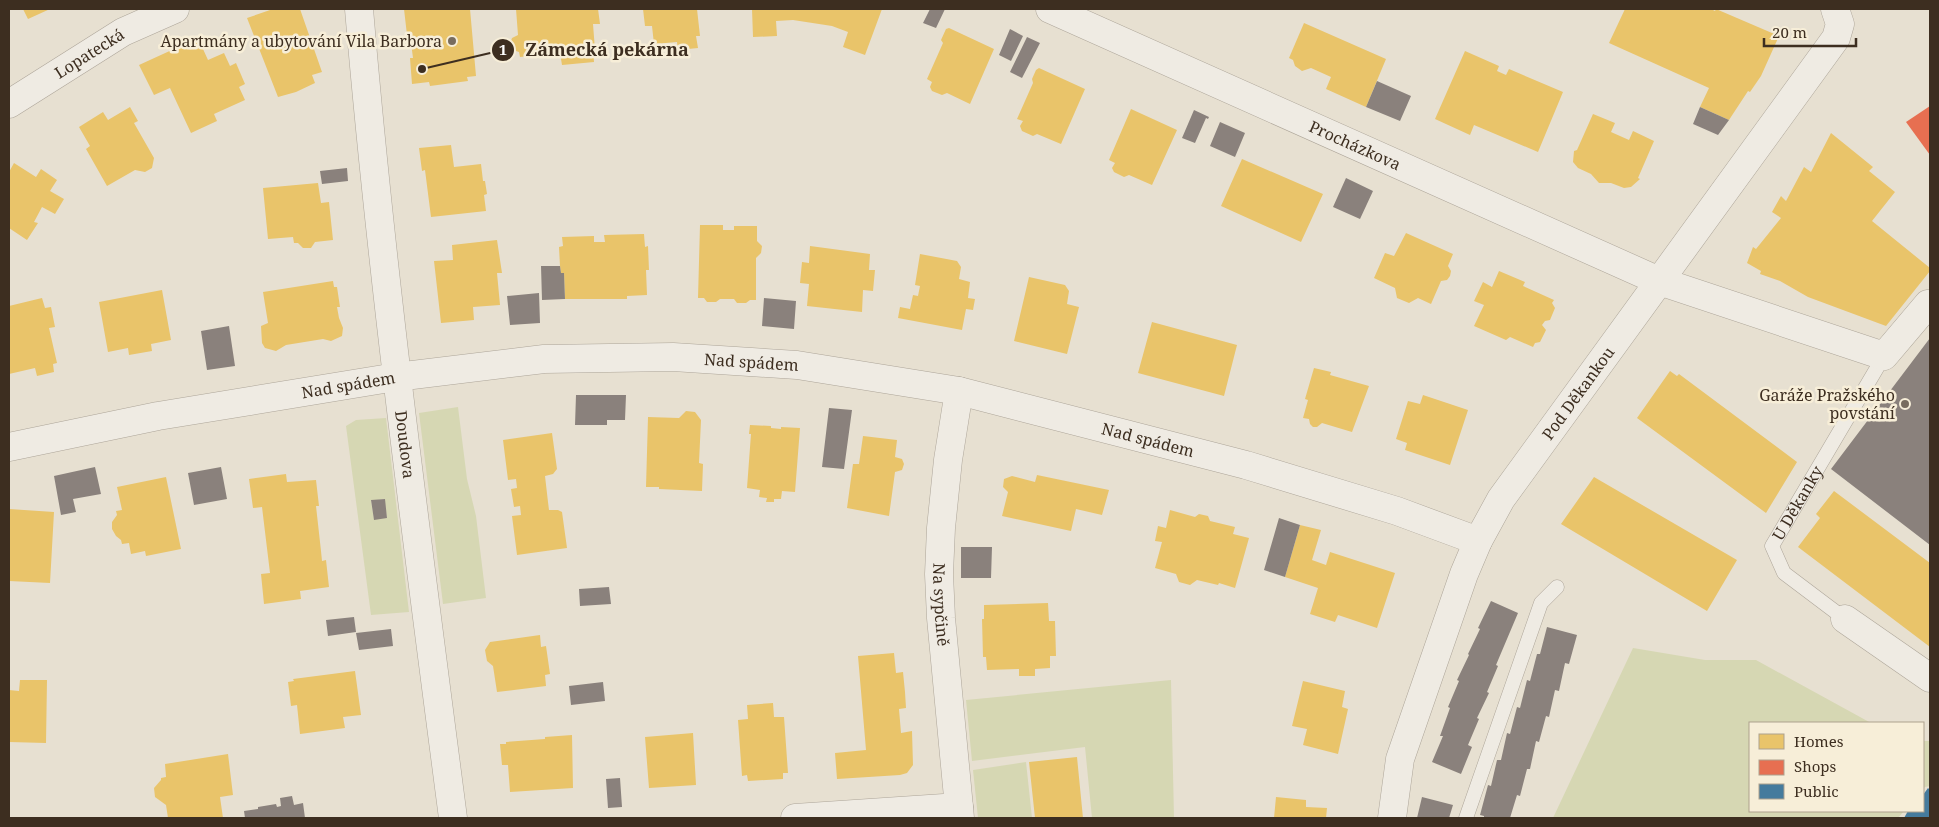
<svg xmlns="http://www.w3.org/2000/svg" width="1939" height="827" viewBox="0 0 1939 827" font-family="'Noto Serif',serif">
  <rect width="100%" height="100%" fill="#e7e0d1"/>
  <path fill="#d6d7b3" fill-rule="evenodd" d="M458 407 467 479 476 516 486 598 443 604 419 413Z
    M386 418 409 612 371 615 346 426 356 420ZM384 499 387 517 374 519 371 501Z
    M1633 648 1705 660H1756L1871 723H1750V811H1904L1898 818H1553Z
    M1171 680 1174 818H1092L1085 747 972 761 966 700Z
    M1923 741H1930V786L1925 787 1923 789Z
    M1026 762 1032 818H978L973 770Z"/>
  <path fill="#e9c46a" d="M23 9H50L28 19Z
    M273 9H300L322 72 312 75 315 83 296 92 278 97 247 18Z
    M404 9H470L476 76 467 77 468 81 430 86 429 82 412 84 410 58H413L410 35H407Z
    M516 9H598L600 24H593L595 50H593L594 62 562 65 560 53 520 57 519 52 513 50 510 44 512 38 518 35Z
    M643 9H697L700 36H696L698 48 678 50 677 42 654 44 652 26H645Z
    M752 9H882L865 55 843 47 848 32 832 26 793 20 776 21 777 36 753 37Z
    M1625 9H1711L1715 11 1716 9 1779 36 1761 76 1750 92 1748 91 1729 120 1700 107 1709 88 1609 43Z
    M1304 23 1386 59 1366 107 1326 89 1331 77 1311 68 1302 71 1295 66 1293 60 1289 58Z
    M949 28 994 49 970 104 947 93 942 95 932 91 930 87 932 82 927 79 943 43 941 40 946 29Z
    M198 38 208 60 224 53 230 66 236 63 245 84 239 87 245 100 214 114 217 121 191 133 170 88 154 95 139 65Z
    M1465 51 1499 66 1497 71 1506 75 1509 69 1563 92 1538 152 1474 125 1470 135 1435 119Z
    M1039 68 1085 89 1061 144 1037 134 1033 136 1022 131 1020 126 1023 121 1017 119 1033 83 1032 79 1036 70Z
    M130 107 138 121 134 123 154 158 152 168 145 172 135 170 107 186 86 149 90 146 79 127 103 112 108 120Z
    M1131 109 1177 130 1152 185 1129 175 1124 177 1114 172 1112 168 1115 163 1109 160Z
    M1593 114 1615 123 1611 132 1629 140 1633 131 1654 141 1638 178 1640 179 1631 187 1624 188 1611 183H1599L1591 174 1578 168 1573 162 1574 151 1577 150Z
    M1831 133 1873 167 1869 171 1895 192 1872 221 1930 268V271L1886 326 1808 297 1780 281 1760 274 1761 271 1747 263 1753 247 1756 249 1781 218 1772 212 1781 196 1786 201 1804 167 1811 172Z
    M451 145 454 167 481 164 483 181H485L487 194 484 195 486 211 431 217 425 170 422 171 419 148Z
    M1242 159 1323 194 1301 242 1221 206Z
    M14 163 36 177 41 169 57 180 50 191 64 199 55 214 42 207 34 222 38 223 27 240 9 228V172Z
    M318 183 321 203 329 202 333 240 315 242 311 248H303L298 243H294L293 237 268 239 263 188Z
    M700 225H723V230H734V226H757V241L762 246 761 253 756 258V300H750L746 303H737L734 299H720L716 302H707L704 298H698Z
    M1406 233 1453 254 1448 266 1451 271 1450 276 1447 280 1441 281 1431 304 1418 298 1409 303 1397 298 1395 288 1374 278 1385 253 1394 256Z
    M644 234 645 247 648 246 649 270H646L647 295 627 296V299H565L564 273H561L560 266 559 247 563 246 562 237 594 236V242H605L604 235Z
    M497 240 502 273H497L500 305 473 307 474 320 441 323 434 261 453 260 452 245Z
    M810 246 870 254 869 270H875L873 291 863 290 862 312 807 306 809 284 800 283 802 262 809 263Z
    M920 254 957 261 961 267 959 279 970 282 968 298 975 299 973 310 966 309 962 330 898 318 900 307 910 309 913 295 918 296 920 286 915 285Z
    M1499 271 1525 282 1523 286 1554 300 1552 303 1555 308 1550 320 1545 321 1542 325 1546 330 1540 342 1535 343 1533 347 1510 337 1506 340 1474 326 1484 305 1474 301 1483 282 1492 287Z
    M1029 277 1065 285 1069 291 1067 304 1079 307 1067 354 1014 341Z
    M333 281 334 287H337L340 307H337L339 318 343 328 342 336 331 341 323 339 286 345 276 351 265 348 262 343 261 326 268 323 263 292Z
    M162 290 171 340 151 344 152 351 129 355 128 348 108 352 99 302Z
    M42 298 45 308 51 307 55 327 49 328 57 363 53 364 54 372 37 376 35 368 9 374V306Z
    M1152 322 1237 345 1224 396 1138 373Z
    M1314 368 1331 372 1330 375 1369 386 1352 432 1322 423 1317 427H1313L1310 424 1309 419 1303 418 1308 400 1305 399Z
    M1670 371 1677 376 1679 374 1797 462 1766 513 1637 418Z
    M1423 395 1468 410 1450 465 1405 450 1407 443 1396 439 1408 401 1420 404Z
    M686 411 695 412 701 420 699 463 703 464 702 491 659 489V487H646L648 417 679 418Z
    M750 425 771 426V428L781 429V427L800 428 795 492 782 491 781 499H774V502H766L767 498 759 497 760 490 747 488 751 434H749Z
    M552 433 557 469 553 474 545 476 548 502 549 510H558L562 512 567 548 517 555 512 516 521 515 520 506 514 507 511 489 517 488 516 479 508 480 503 440Z
    M863 436 897 440 895 457 902 459 904 464 902 470 895 472 889 516 847 508 853 464H859Z
    M286 474 287 482 316 480 319 506H316L321 551 322 561 326 560 329 587 300 591 301 599 264 604 261 574 270 573 262 507 253 508 249 479Z
    M1037 475 1109 490 1102 515 1076 509 1071 531 1002 516 1008 492 1003 487 1004 479 1012 476 1035 482Z
    M166 477 181 549 146 556 145 551 131 554 129 543 122 544 121 540 116 536 112 529V522L117 515 116 511 122 510 117 487Z
    M1594 477 1737 560 1707 611 1561 524Z
    M1834 491 1930 563V647L1798 547 1820 518 1816 514Z
    M9 509 54 512 50 583 9 581Z
    M1170 510 1195 517 1199 514 1208 516 1210 521 1235 527 1233 534 1249 538 1235 588 1219 583 1218 585 1197 580 1190 585 1179 582 1176 574 1155 568 1162 542 1155 541 1158 526 1166 528Z
    M1300 525 1321 530 1312 560 1326 565 1330 552 1395 573 1377 628 1338 615 1335 622 1310 614 1318 588 1285 577Z
    M1048 603 1049 621H1055L1056 656H1050V668L1035 669V676H1019V669L987 670 986 657H983L982 619H984V605Z
    M540 635 541 647 546 646 550 674 545 675 546 686 497 692 493 666 487 661 485 650 490 642Z
    M894 653 896 673 903 672 905 692 906 708 899 709 901 733 912 731 913 765 907 773 900 775 837 779 835 753 866 750 858 656Z
    M355 671 361 715 343 717 345 728 300 734 297 705 291 706 288 682 294 681 293 679Z
    M20 680H47L46 743 9 742V690L19 691Z
    M1303 681 1345 691 1342 707 1348 709 1338 754 1303 745 1307 729 1292 726Z
    M773 703 774 717H784L788 773H783V779L748 781 747 775 742 776 738 720 748 719 747 705Z
    M693 733 696 785 649 788 645 737Z
    M572 735 573 788 510 792 508 765H502L500 744H506V742L545 739V737Z
    M228 754 233 795 220 797 223 818H168L166 805 155 797 154 788 161 780V778L166 777 165 764Z
    M1077 757 1083 818H1035L1029 762Z
    M1276 797 1306 800V807L1327 808 1326 818H1274Z"/>
  <path fill="#e76f51" d="M1930 106V155L1906 122Z"/>
  <path fill="#457b9d" d="M1928 788 1930 790V818H1904L1908 811H1923V795Z"/>
  <path fill="#8a817c" d="M930 9H945L936 28 923 23Z
    M1010 29 1023 36 1011 61 999 55Z
    M1027 37 1040 43 1022 78 1010 72Z
    M1377 81 1411 96 1400 121 1366 107Z
    M1700 107 1729 120 1718 135 1693 124Z
    M1194 110 1209 117 1208 119 1206 118 1195 143 1182 138Z
    M1220 122 1245 133 1235 157 1210 146Z
    M347 168 348 181 322 184 320 171Z
    M1346 178 1373 191 1360 219 1333 207Z
    M541 266H560L561 273H564L565 299 542 300Z
    M539 293 540 323 510 325 507 296Z
    M764 298 796 301 794 329 762 326Z
    M229 326 235 366 207 370 201 331Z
    M1930 338V545L1831 469Z
    M576 395H626L625 420H607V425H575Z
    M829 408 852 410 844 469 822 467Z
    M95 467 101 494 73 499 76 512 61 515 54 476Z
    M221 467 227 499 194 505 188 473Z
    M385 499 387 518 374 520 371 500Z
    M1279 518 1300 525 1285 577 1264 570Z
    M961 547H992L991 578H961Z
    M609 587 611 604 580 606 579 589Z
    M1491 601 1518 613 1496 665 1498 666 1487 692 1489 693 1477 718 1479 719 1468 745 1472 747 1461 774 1432 762 1443 736H1440L1450 708 1448 707 1459 681 1457 680 1469 655 1468 654 1480 629 1478 628Z
    M354 617 356 632 328 636 326 620Z
    M1547 627 1577 635 1569 664 1565 663 1559 691 1555 690 1549 717 1546 716 1539 742 1536 741 1530 769H1527L1520 796 1517 795 1510 818H1484V816L1480 815 1488 785 1491 786 1497 760H1501L1507 733 1510 734 1517 707 1520 708 1527 680 1530 681 1537 654H1540Z
    M391 629 393 646 359 650 356 633Z
    M603 682 605 701 571 705 569 686Z
    M620 778 622 807 608 808 606 779Z
    M292 796 294 805 303 803 305 818H245L244 811 258 809V807L276 804 277 807 281 806 280 798Z
    M1422 797 1453 805 1449 818H1417Z"/>
  <g fill="none" stroke-linecap="round" stroke-linejoin="round">
    <g stroke="#ada599" stroke-width="15">
      <g id="service">
        <path id="s1" d="M1845 619 1784 573 1772 546 1884 356"/>
        <path d="M1466 818 1541 603 1557 587"/>
      </g>
    </g>
    <g stroke="#ada599" stroke-width="29">
      <g id="minor">
        <path id="s2" d="M359 9C382 280 418 549 453 818"/>
        <path id="s3" d="M1050 9 1659 281 1884 356 1928 304"/>
        <path id="s4" d="M9 104 123 32 175 9"/>
        <path id="s5" d="M959 391 948 460 941 528 939 574 941 618 960 818"/>
        <path id="s6" d="M9 447 158 416 396 377 544 359 673 357 797 365 959 391 1246 465 1397 511 1478 541"/>
        <path d="M1845 619 1930 678"/>
        <path d="M795 818 959 807"/>
        <path id="s7" d="M1392 818 1400 759 1464 574 1478 541 1501 499 1836 38 1840 24 1835 9"/>
      </g>
    </g>
    <use href="#service" stroke="#efebe3" stroke-width="14"/>
    <use href="#minor" stroke="#efebe3" stroke-width="28"/>
  </g>
  <g fill="#786c5e" stroke="#f7eed8" stroke-width="2">
    <circle cx="452" cy="41" r="5"/>
    <circle cx="1905" cy="404" r="5"/>
  </g>
  <g text-anchor="middle" dominant-baseline="central" stroke-width="5" stroke-linejoin="round" paint-order="stroke">
    <g font-size="16" fill="#3d2e20" stroke="#f7eed8" text-anchor="end">
      <text x="442" y="41">Apartmány a ubytování Vila Barbora</text>
      <text x="1895" y="395">Garáže Pražského<tspan x="1895" dy="18">povstání</tspan></text>
    </g>
    <g font-size="16" fill="#3d2e20" stroke="#f7eed8">
      <text stroke="none"><textPath href="#s4" startOffset="95">Lopatecká</textPath></text>
      <text stroke="none"><textPath href="#s3" startOffset="334">Procházkova</textPath></text>
      <text stroke="none"><textPath href="#s6" startOffset="750">Nad spádem</textPath></text>
      <text stroke="none"><textPath href="#s6" startOffset="345">Nad spádem</textPath></text>
      <text stroke="none"><textPath href="#s7" startOffset="470">Pod Děkankou</textPath></text>
      <text stroke="none"><textPath href="#s6" startOffset="1155">Nad spádem</textPath></text>
      <text stroke="none"><textPath href="#s2" startOffset="438">Doudova</textPath></text>
      <text stroke="none"><textPath href="#s1" startOffset="156">U Děkanky</textPath></text>
      <text stroke="none"><textPath href="#s5" startOffset="215">Na sypčině</textPath></text>
    </g>
  </g>
  <path fill="none" stroke="#3d2e20" stroke-width="2" d="M422 69L503 50"/>
  <g fill="#3d2e20" stroke="#f7eed8" stroke-width="2">
    <circle cx="422" cy="69" r="5"/>
    <circle cx="503" cy="50" r="12"/>
  </g>
  <g font-size="15" text-anchor="middle" font-weight="bold" fill="#fff">
    <text x="503" y="55">1</text>
  </g>
  <g font-size="18" text-anchor="middle" font-weight="bold" fill="#3d2e20" stroke="#f7eed8" stroke-width="5" stroke-linejoin="round" paint-order="stroke">
    <text x="607" y="56">Zámecká pekárna</text>
  </g>
  <rect width="1939" height="827" fill="none" stroke="#3d2e20" stroke-width="20"/>
  <rect x="1749" y="722" width="175" height="90" fill="#f7eed8" stroke="#ada18e"/>
  <rect x="1759" y="734" width="25" height="15" fill="#e9c46a" stroke="#ada18e"/>
  <text x="1794" y="747" font-size="15" fill="#3d2e20">Homes</text>
  <rect x="1759" y="760" width="25" height="15" fill="#e76f51" stroke="#ada18e"/>
  <text x="1794" y="772" font-size="15" fill="#3d2e20">Shops</text>
  <rect x="1759" y="784" width="25" height="15" fill="#457b9d" stroke="#ada18e"/>
  <text x="1794" y="797" font-size="15" fill="#3d2e20">Public</text>
  <path d="M1764 38v8h92v-8" fill="none" stroke="#3d2e20" stroke-width="2.5"/>
  <text x="1772" y="38" font-size="15" fill="#3d2e20" stroke="#f7eed8" stroke-width="4" paint-order="stroke">20 m</text>
</svg>
